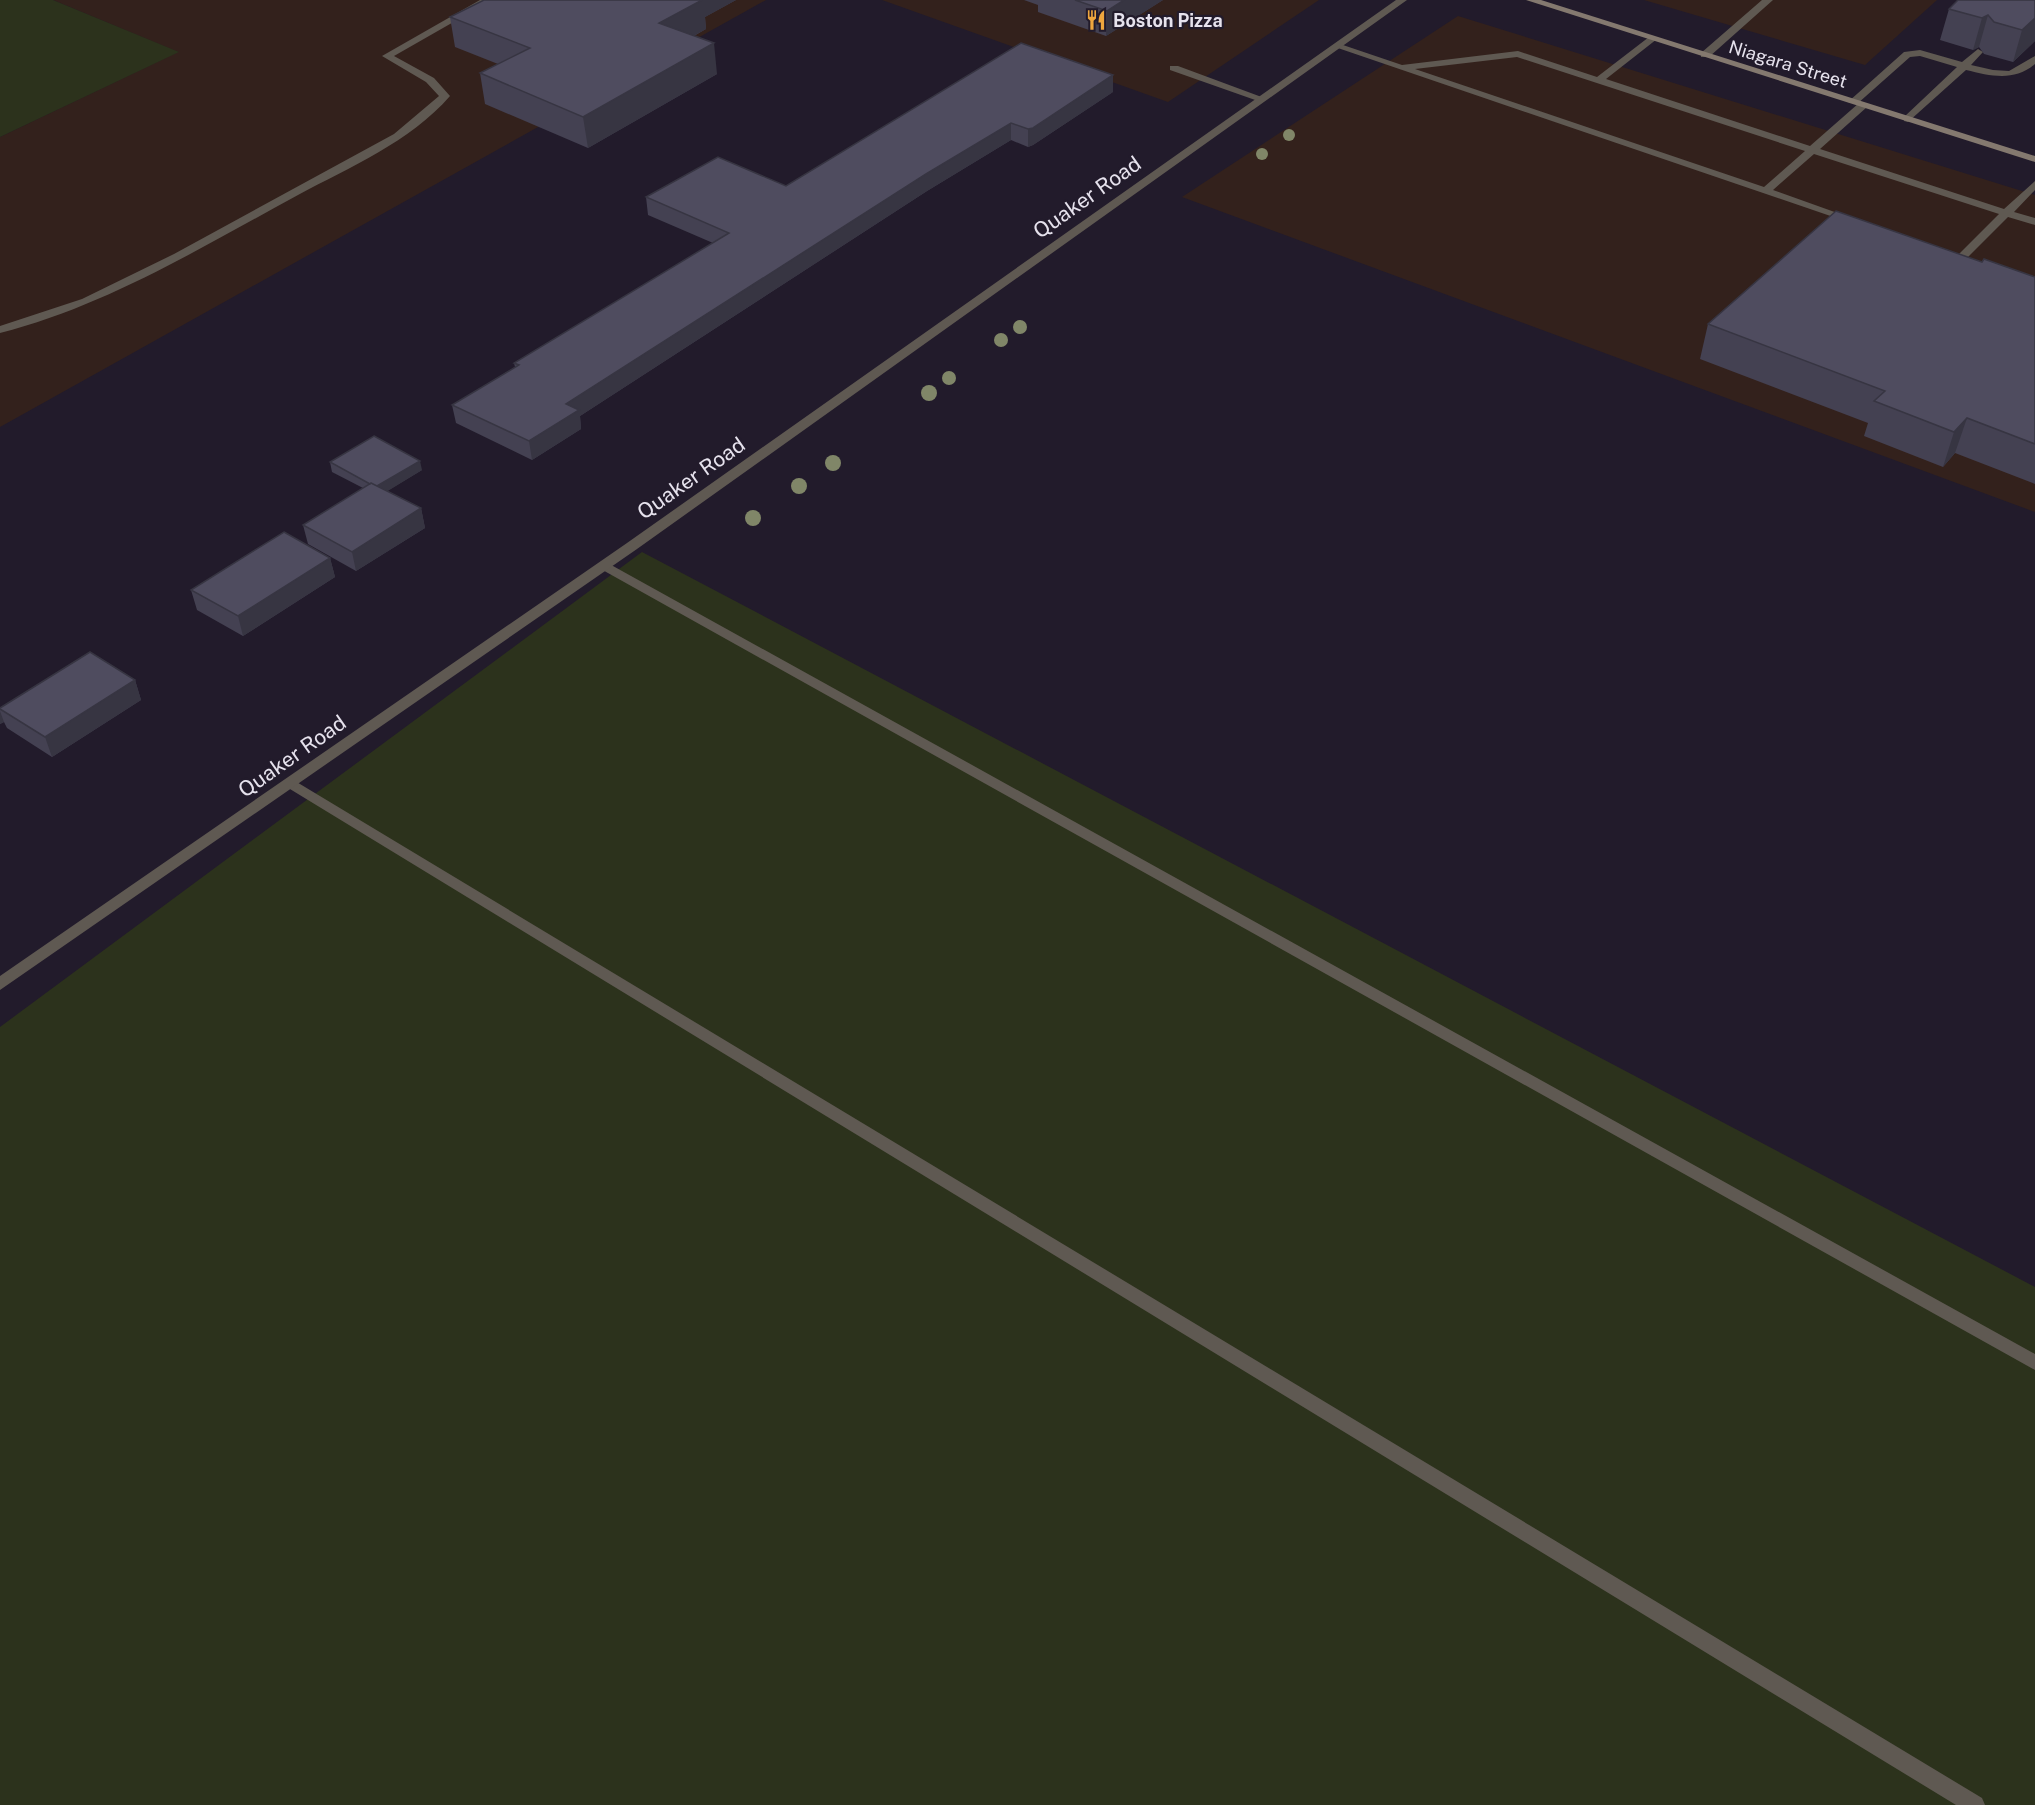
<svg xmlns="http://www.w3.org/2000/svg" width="2035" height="1805" viewBox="0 0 2035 1805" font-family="'Public Sans',sans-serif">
  <rect width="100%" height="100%" fill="#221b2b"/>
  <path fill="#33211c" d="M53 0H766L0 427V137L178 52Z
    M882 0H1319L1168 102Z
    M1644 0H1937L1865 65Z
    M1458 16 2035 195V512L1182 197Z"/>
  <path fill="#2c321c" d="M0 0H53L179 52 0 137Z
    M642 552 2035 1287V1805H0V1027Z"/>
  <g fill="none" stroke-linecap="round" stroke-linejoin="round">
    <path fill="#5f5952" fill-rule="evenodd" d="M480 0H492L394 56 434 78 450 96C410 142 350 167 298 195 202 247 106 306 0 333V326L82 299 174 254 394 134 439 96 426 82 382 56Z
      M1762 0H1773L1709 57H1701V53Z
      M1649 37 1657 39 1606 79 1810 146 1859 103H1867V107L1820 149 2004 209 2035 181V190L2014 212 2035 218V225L2008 217 1966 259H1958V255L1999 214 1814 154 1773 190 1857 220 1848 222 1332 46 1340 44 1402 65 1518 51 1597 77ZM1517 57 1805 151 1764 187 1415 69Z
      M1978 49 1983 52 1971 65 1993 70 2009 71 2035 56V64C2014 82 1991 76 1966 70L1908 122 1904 121V117L1957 67 1920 56 1910 57 1857 104 1848 102 1904 52 1920 50 1962 62Z
      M1170 66H1178L1267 99 1258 101 1170 70Z
      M604 561 2035 1354V1370L599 568 598 565Z
      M290 778 1982 1798 1985 1805H1956L285 786 283 783 285 780Z"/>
    <path fill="#5f5952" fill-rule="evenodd" d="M1396 0H1407L637 549 0 990V976L627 543Z"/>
    <path fill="#84796f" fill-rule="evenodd" d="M1526 0H1541L2035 156V162Z"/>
  </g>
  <g fill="#808668">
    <circle cx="1289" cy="135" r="6"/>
    <circle cx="1262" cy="154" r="6"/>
    <circle cx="1020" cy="327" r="7"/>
    <circle cx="1001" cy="340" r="7"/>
    <circle cx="949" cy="378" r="7"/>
    <circle cx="929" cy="393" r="8"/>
    <circle cx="833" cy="463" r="8"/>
    <circle cx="799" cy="486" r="8"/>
    <circle cx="753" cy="518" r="8"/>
  </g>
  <path fill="#444152" d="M484 0H736L705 17 706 29 694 36 717 74 588 148 485 104 480 73 498 64 455 47 450 17Z
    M1024 0H1163L1106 36 1038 12V5Z
    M2035 0V41L2013 62 1984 54 1979 47 1973 50 1940 40 1949 9Z
    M1113 92 1033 145 1028 147 1011 140 927 191 580 416 581 429 532 460 456 423 452 405 515 367 514 363 713 243 648 215 646 197 786 186Z
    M1982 262 2035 277V484L1955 453 1943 467 1864 436 1868 423 1700 359 1708 324Z
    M330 462 422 470 387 491 421 508 425 528 356 571 308 544 303 525 363 488 332 472Z
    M330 558 335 577 243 636 197 610 191 590Z
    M135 680 141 700 52 757 7 728 4 722 0 724V708Z"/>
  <path fill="#373542" d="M690 0H736L705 17 706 29 662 53 659 23Z
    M1124 0H1163L1106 36 1107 11Z
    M1988 15 1979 47 1973 50 1982 18Z
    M2035 18V41L2013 62 2022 30Z
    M714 43 717 74 588 148 583 117Z
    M1113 75V92L1033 145 1028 147V129Z
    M1011 123V140L927 191 580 416 581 429 532 460 529 441 566 404 926 174Z
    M1967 418 1955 453 1943 467 1954 432Z
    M420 461 422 470 378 497 376 487Z
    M421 508 425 528 356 571 352 552Z
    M330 558 335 577 243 636 238 616Z
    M135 680 141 700 52 757 45 737Z
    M0 711 4 722 0 724Z"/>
  <path fill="#4f4c5f" stroke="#373542" stroke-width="1.5" d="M484 0H702L659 23 714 43 583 117 480 73 530 48 450 17Z
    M1075 0H1124L1107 11Z
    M1958 0H2035V18L2022 30 1994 22 1988 15 1982 18 1949 9Z
    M1021 43 1113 75 1033 128 1028 129 1011 123 926 174 566 404 579 410 529 441 452 405 519 365 514 363 729 233 646 197 718 157 786 186Z
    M1836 211 1982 262 1984 259 2035 277V444L1967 418 1954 432 1874 401 1885 391 1708 324Z
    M374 436 420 461 377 486 371 483 370 484 330 462Z
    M371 483 421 508 352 552 303 525Z
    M284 532 330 558 238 616 191 590Z
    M90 652 135 680 45 737 0 709V708Z"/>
  <defs>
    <g id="restaurant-bare" transform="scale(1.62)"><path d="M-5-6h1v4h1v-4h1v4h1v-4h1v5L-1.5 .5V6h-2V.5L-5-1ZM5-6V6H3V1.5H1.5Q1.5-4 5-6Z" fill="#efa73e" stroke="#221b2b" stroke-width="2.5" paint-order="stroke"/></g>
  </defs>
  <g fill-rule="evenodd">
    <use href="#restaurant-bare" x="1096" y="20"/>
  </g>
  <g text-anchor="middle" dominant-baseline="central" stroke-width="4.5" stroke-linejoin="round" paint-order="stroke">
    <g font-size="18" font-weight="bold" fill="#e6e2ed" stroke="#221b2b" text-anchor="start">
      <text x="1113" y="20">Boston Pizza</text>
    </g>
    <g font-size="18" fill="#e6e2ed" stroke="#221b2b">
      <text transform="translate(1788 64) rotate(17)">Niagara Street</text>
    </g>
    <g font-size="21" fill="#e6e2ed" stroke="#221b2b">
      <text transform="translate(1087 197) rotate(-35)">Quaker Road</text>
      <text transform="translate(691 478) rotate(-35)">Quaker Road</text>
      <text transform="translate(292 756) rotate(-35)">Quaker Road</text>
    </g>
  </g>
</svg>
